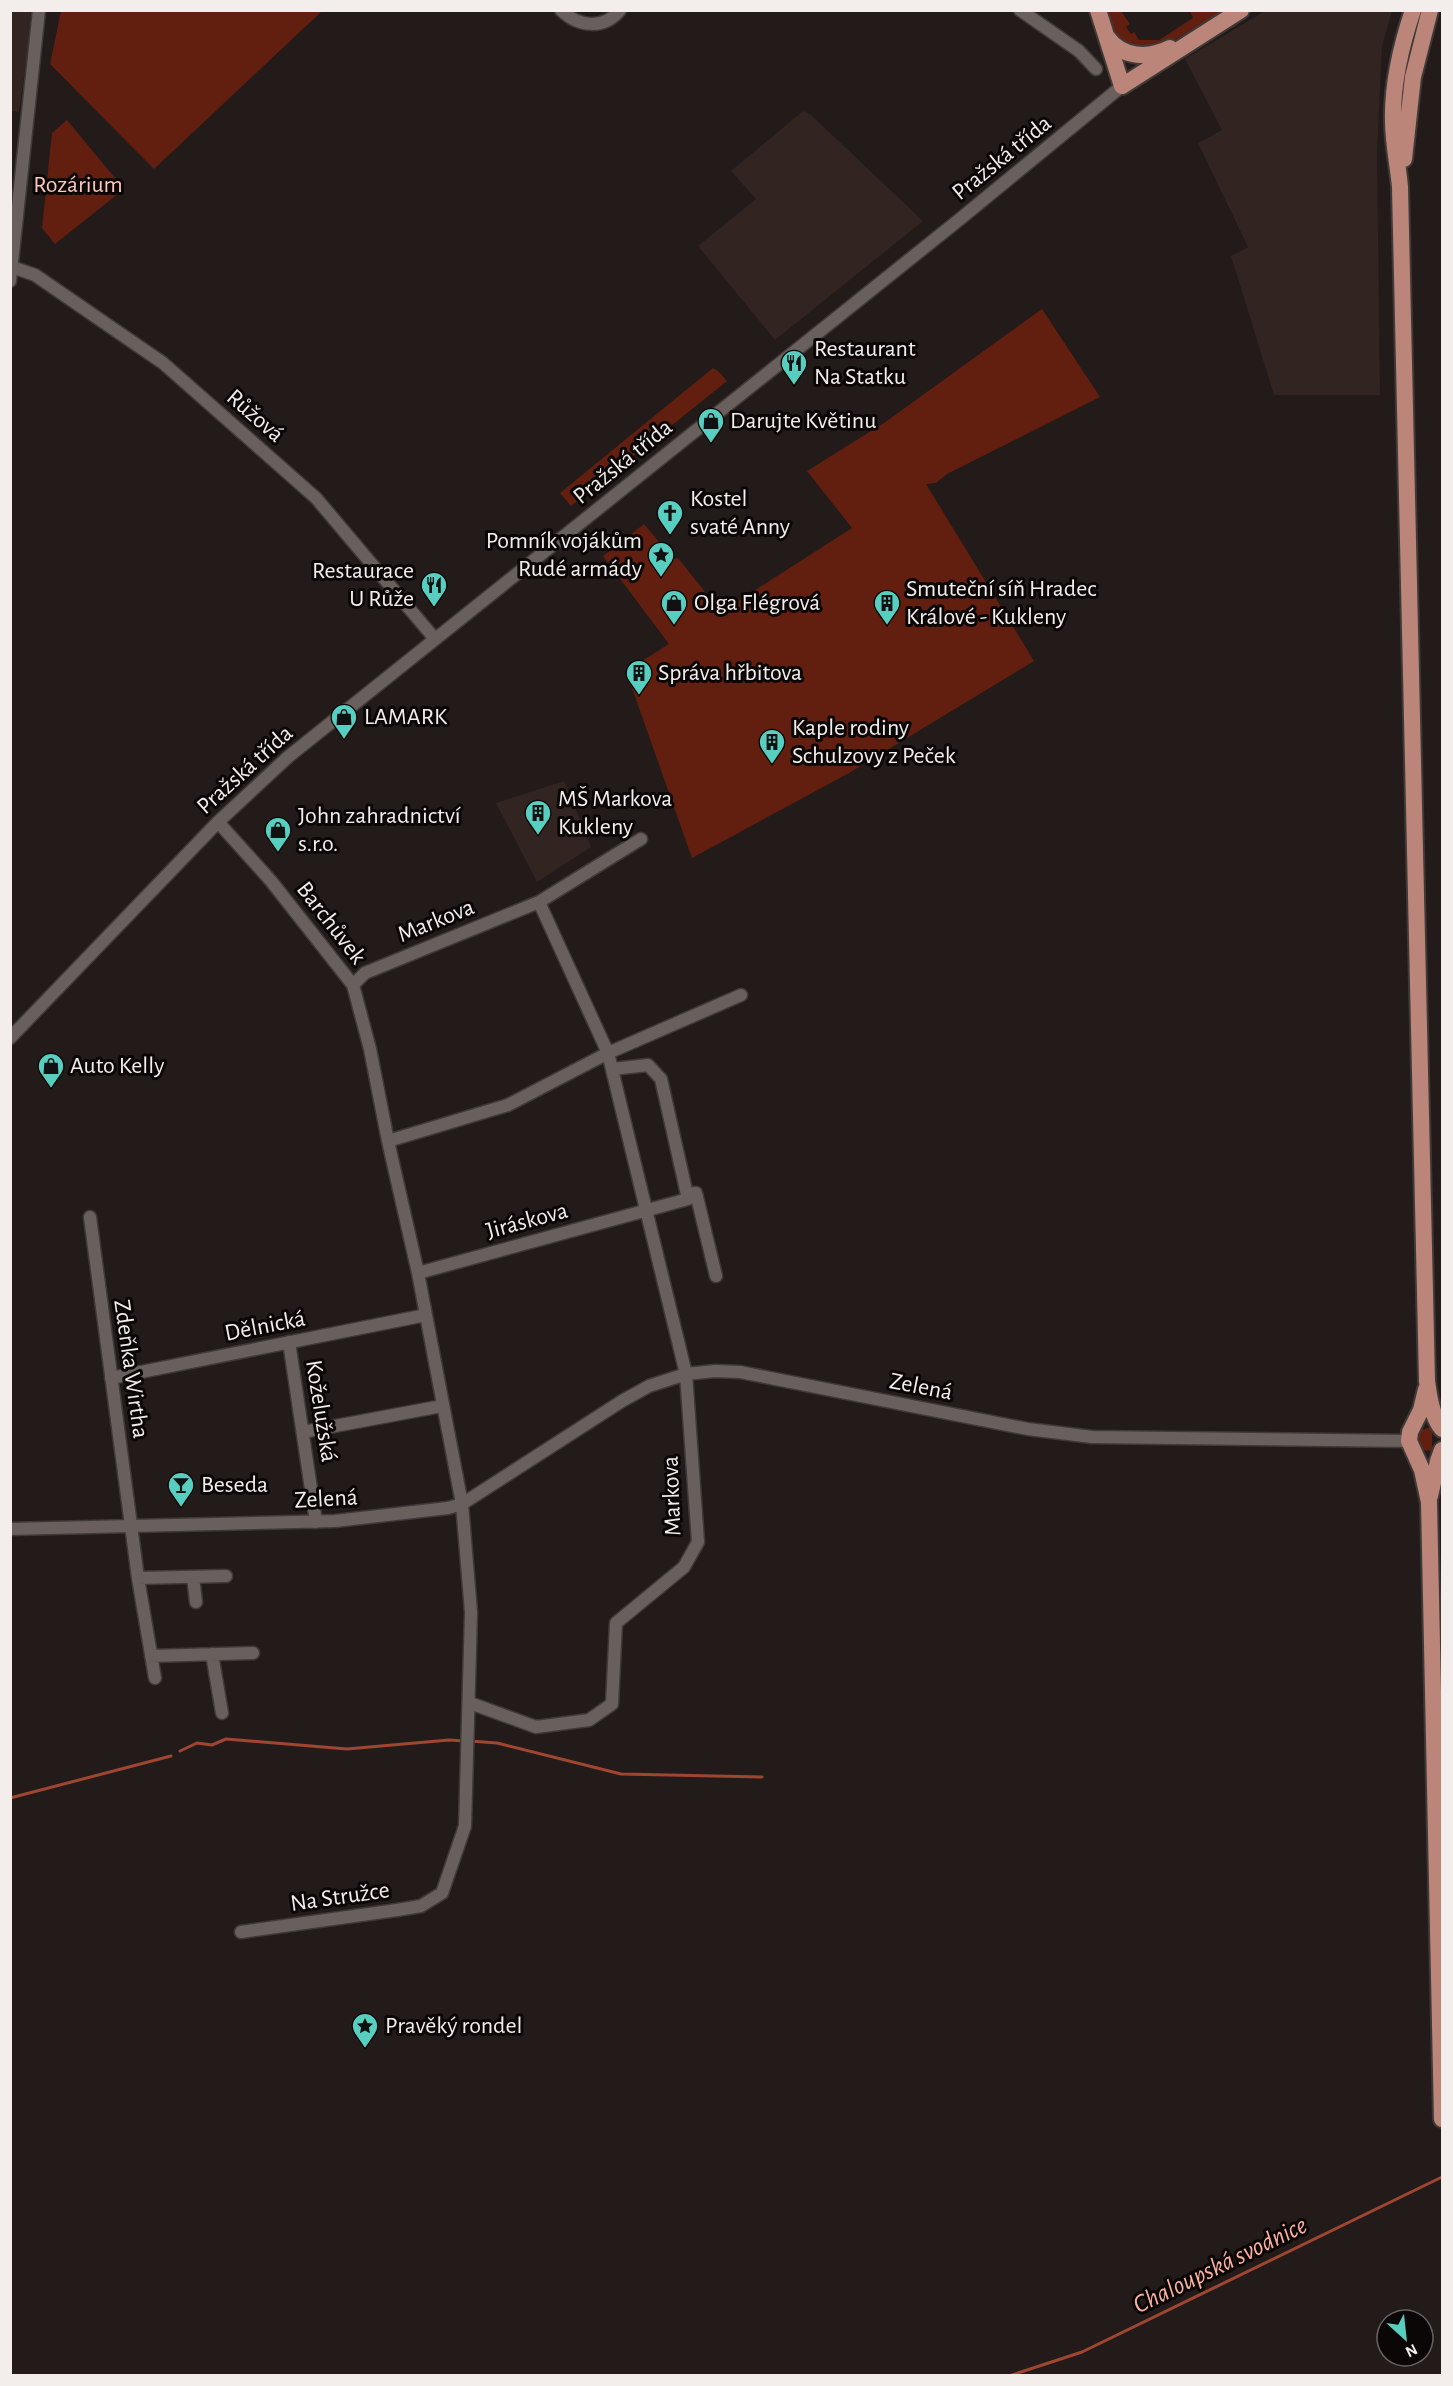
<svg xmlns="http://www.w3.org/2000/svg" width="1453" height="2386" viewBox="0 0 1453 2386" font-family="'Alegreya Sans',sans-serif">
  <rect width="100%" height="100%" fill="#231b19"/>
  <path fill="#322420" d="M10 11H31L29 42 19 112 11 111Z
    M1265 11H1392L1382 46 1377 151 1380 395H1274L1231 256 1248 247 1198 143 1222 130 1185 59Z
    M803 111 810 114 923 221 775 340 698 246 756 199 731 171Z
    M564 781 591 847 537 882 496 803Z"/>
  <path fill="#621f10" d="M61 11V10L322 11 154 169 50 64Z
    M1106 11H1121L1130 24 1126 27 1131 34 1134 32 1139 40H1159L1193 18 1190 11H1226L1163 46 1130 49 1115 35Z
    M67 120 124 189 55 244 42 228 52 133Z
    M1042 309 1100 397 947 474 936 483 926 484 1034 661 849 773 692 858 626 671 669 644 603 556 644 524 673 559 678 558 721 612 852 528 807 471 884 423Z
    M713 368 718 371 727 381 571 506 560 493Z
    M1428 1428H1432V1451L1420 1450 1415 1436 1420 1430Z"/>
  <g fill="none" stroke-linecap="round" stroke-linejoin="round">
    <path stroke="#9f4632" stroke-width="3" d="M470 1741 497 1743 621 1774 762 1777
      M180 1751 197 1743 212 1745 226 1739 347 1749 449 1740 464 1741
      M10 1798 171 1756
      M1009 2376 1082 2352 1442 2177"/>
    <g stroke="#3f3938" stroke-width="15">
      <path id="minor" d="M561 10C578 27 604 30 620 10
        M1020 10 1079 51 1096 69
        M12 267 35 275 163 363 316 498 435 639
        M10 281 39 10
        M218 822 271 881 353 985 370 1049 388 1141
        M539 902 641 839
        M353 985 365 973 539 902 608 1053 686 1374 698 1542 684 1567 616 1623 612 1704 589 1720 536 1727 470 1703
        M10 1038 218 822 288 757 960 219 1122 86
        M687 1194 696 1193 716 1276
        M90 1217 138 1578 155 1678
        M418 1273 688 1199 661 1079 648 1065 613 1069
        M289 1342 316 1522
        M111 1378 426 1315
        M303 1432 442 1406
        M10 1529 335 1521 448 1508 462 1504 622 1401 649 1386 686 1374 715 1371 740 1372 1028 1429 1092 1437 1409 1441
        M193 1577 196 1602
        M138 1578 226 1576
        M212 1654 222 1713
        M151 1656 253 1653
        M241 1932 397 1910 421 1906 442 1893 465 1826 471 1612 462 1504 418 1273 388 1141 508 1105 608 1053 741 995"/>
    </g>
    <g stroke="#3f3938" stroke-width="20">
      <path id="major" d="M1098 10 1122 86 1241 10
        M1413 10C1401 46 1392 84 1393 121 1393 143 1398 165 1400 187L1427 1381C1429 1396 1432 1417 1442 1429
        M1107 37C1122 58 1148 59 1170 48
        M1404 159 1413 77 1430 10
        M1426 1389 1421 1410 1410 1432 1409 1441 1422 1470 1429 1502 1442 2119
        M1430 1496 1438 1461 1442 1450"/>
    </g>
    <use href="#minor" stroke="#695f5d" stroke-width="12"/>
    <use href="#major" stroke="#bb8679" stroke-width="16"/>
  </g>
  <defs>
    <g id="restaurant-pin" transform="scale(1.35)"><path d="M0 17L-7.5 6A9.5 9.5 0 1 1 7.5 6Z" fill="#58cec0" stroke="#0a0706"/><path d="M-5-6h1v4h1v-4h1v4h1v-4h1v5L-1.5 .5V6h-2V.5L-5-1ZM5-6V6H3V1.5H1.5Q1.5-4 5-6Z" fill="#111"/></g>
    <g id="shop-pin" transform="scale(1.35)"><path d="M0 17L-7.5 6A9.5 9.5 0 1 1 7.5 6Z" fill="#58cec0" stroke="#0a0706"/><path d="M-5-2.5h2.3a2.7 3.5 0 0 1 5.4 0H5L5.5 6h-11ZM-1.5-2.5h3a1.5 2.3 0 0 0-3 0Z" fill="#111"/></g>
    <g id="church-pin" transform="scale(1.35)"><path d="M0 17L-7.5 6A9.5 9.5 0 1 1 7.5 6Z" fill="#58cec0" stroke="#0a0706"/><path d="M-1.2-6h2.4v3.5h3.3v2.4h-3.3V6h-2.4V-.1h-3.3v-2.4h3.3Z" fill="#111"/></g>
    <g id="sight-pin" transform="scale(1.35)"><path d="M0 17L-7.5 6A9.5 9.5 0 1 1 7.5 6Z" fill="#58cec0" stroke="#0a0706"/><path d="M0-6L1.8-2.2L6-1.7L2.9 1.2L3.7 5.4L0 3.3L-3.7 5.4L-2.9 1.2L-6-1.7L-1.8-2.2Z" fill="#111"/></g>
    <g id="building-pin" transform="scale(1.35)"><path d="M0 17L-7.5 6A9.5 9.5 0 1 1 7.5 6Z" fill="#58cec0" stroke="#0a0706"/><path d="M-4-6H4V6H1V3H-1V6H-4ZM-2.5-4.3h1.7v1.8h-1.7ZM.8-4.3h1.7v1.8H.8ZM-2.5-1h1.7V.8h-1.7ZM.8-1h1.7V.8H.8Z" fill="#111"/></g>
    <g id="bar-pin" transform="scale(1.35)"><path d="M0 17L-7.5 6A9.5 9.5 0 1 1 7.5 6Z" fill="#58cec0" stroke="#0a0706"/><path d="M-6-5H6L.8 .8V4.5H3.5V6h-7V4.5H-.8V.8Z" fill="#111"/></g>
  </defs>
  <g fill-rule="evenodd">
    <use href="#restaurant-pin" x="794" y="363"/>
    <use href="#shop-pin" x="711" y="421"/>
    <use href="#church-pin" x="670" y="513"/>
    <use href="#sight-pin" x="661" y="555"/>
    <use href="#restaurant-pin" x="434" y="585"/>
    <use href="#shop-pin" x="674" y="603"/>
    <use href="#building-pin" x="887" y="603"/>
    <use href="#building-pin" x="639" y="673"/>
    <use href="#shop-pin" x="344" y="717"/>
    <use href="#building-pin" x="772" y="742"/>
    <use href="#building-pin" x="538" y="813"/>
    <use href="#shop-pin" x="278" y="830"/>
    <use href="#shop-pin" x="51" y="1066"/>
    <use href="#bar-pin" x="181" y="1485"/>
    <use href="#sight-pin" x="365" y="2026"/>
  </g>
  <g text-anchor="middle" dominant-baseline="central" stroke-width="6" stroke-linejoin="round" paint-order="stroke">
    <g font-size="24" fill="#f3eeec" stroke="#0a0706">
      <text transform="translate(1002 158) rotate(-39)">Pražská třída</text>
      <text transform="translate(255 416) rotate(41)">Růžová</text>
      <text transform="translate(623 462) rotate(-39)">Pražská třída</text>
      <text transform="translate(245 770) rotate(-42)">Pražská třída</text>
      <text transform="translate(436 921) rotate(-22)">Markova</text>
      <text transform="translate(331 923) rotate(52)">Barchůvek</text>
      <text transform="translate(527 1221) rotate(-15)">Jiráskova</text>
      <text transform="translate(265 1326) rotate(-11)">Dělnická</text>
      <text transform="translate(131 1369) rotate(82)">Zdeňka Wirtha</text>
      <text transform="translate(921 1387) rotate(11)">Zelená</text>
      <text transform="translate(321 1411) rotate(81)">Koželužská</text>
      <text transform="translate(672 1496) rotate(-92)">Markova</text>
      <text transform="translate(326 1499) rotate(-3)">Zelená</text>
      <text transform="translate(340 1897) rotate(-8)">Na Stružce</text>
    </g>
    <g font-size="24" fill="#fbc8bb" stroke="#0a0706">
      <text x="78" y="185">Rozárium</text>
    </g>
    <g font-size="24" fill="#f3eeec" stroke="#0a0706" text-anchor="start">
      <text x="814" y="349">Restaurant<tspan x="814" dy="28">Na Statku</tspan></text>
      <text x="730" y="421">Darujte Květinu</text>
      <text x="690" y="499">Kostel<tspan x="690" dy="28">svaté Anny</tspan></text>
      <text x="642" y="541" text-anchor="end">Pomník vojákům<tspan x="642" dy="28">Rudé armády</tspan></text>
      <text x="414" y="571" text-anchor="end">Restaurace<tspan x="414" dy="28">U Růže</tspan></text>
      <text x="906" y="589">Smuteční síň Hradec<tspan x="906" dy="28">Králové - Kukleny</tspan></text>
      <text x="694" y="603">Olga Flégrová</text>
      <text x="658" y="673">Správa hřbitova</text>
      <text x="364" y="717">LAMARK</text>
      <text x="792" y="728">Kaple rodiny<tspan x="792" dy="28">Schulzovy z Peček</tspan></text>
      <text x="558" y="799">MŠ Markova<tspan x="558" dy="28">Kukleny</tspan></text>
      <text x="298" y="816">John zahradnictví<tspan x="298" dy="28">s.r.o.</tspan></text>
      <text x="70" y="1066">Auto Kelly</text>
      <text x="201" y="1485">Beseda</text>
      <text x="385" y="2026">Pravěký rondel</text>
    </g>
    <g font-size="26" font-style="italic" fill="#fdb29f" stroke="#0a0706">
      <text transform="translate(1220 2265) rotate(-26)">Chaloupská svodnice</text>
    </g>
  </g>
  <rect width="1453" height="2386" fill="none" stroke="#f3eeec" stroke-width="24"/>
  <g transform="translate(1405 2338) rotate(153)"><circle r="28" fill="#0a0706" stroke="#676362" stroke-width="1.5"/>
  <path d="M0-4.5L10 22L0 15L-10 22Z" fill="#58cec0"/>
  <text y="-9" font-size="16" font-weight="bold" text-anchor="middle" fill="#f3eeec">N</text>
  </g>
</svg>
